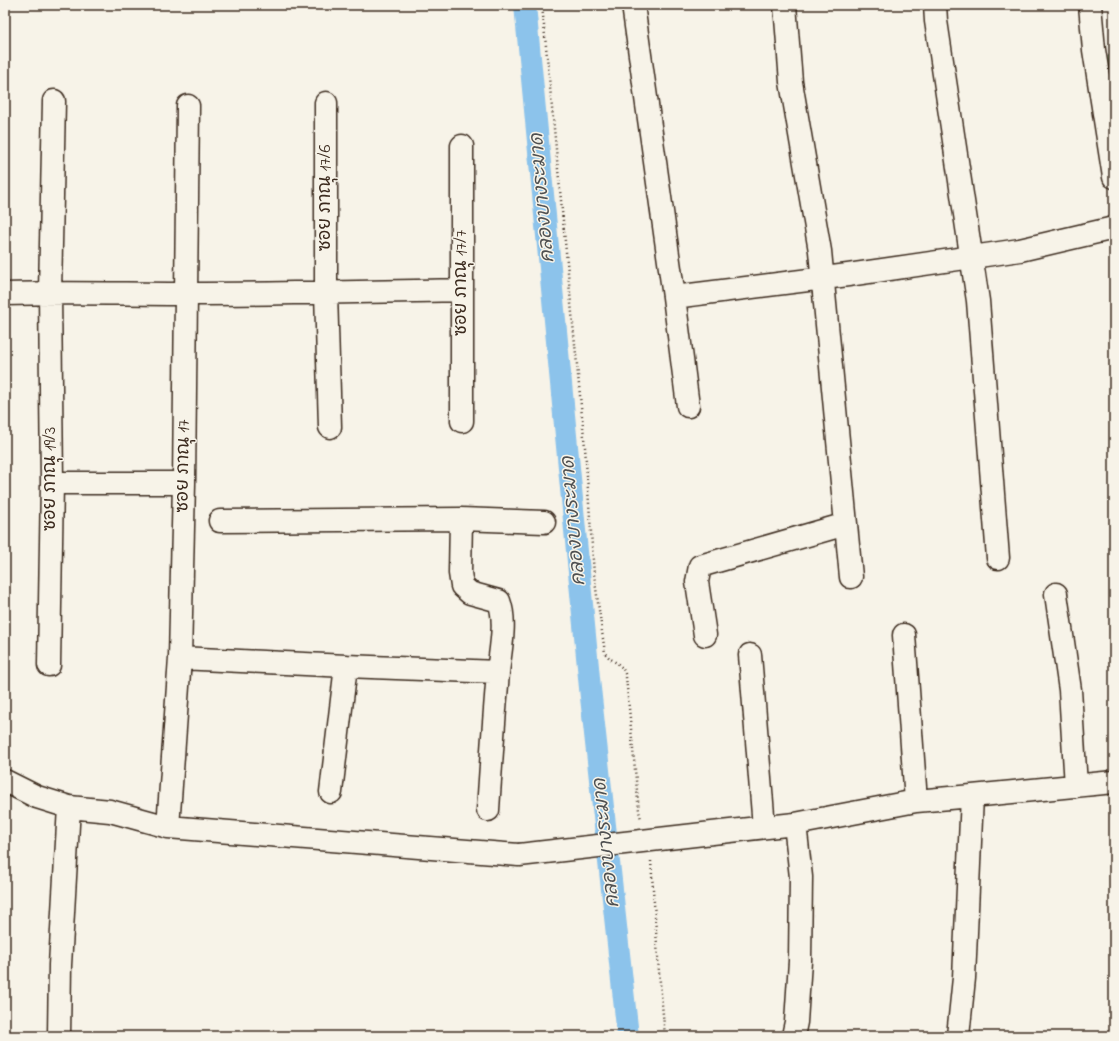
<svg xmlns="http://www.w3.org/2000/svg" width="1119" height="1041" viewBox="0 0 1119 1041" font-family="'Indie Flower','Playpen Sans Thai',sans-serif">
  <rect width="100%" height="100%" fill="#f7f3e8"/>
  <filter id="ink" filterUnits="userSpaceOnUse"><feTurbulence type="fractalNoise" baseFrequency=".025" numOctaves="2"/><feDisplacementMap in="SourceGraphic" scale="8" xChannelSelector="R" yChannelSelector="G"/><feConvolveMatrix kernelMatrix="1 2 1 2 8 2 1 2 1" color-interpolation-filters="sRGB"/></filter>
  <g filter="url(#ink)">
    <path fill="#a9e7ae" stroke="#728866" d="M1114 55V105L1108 56Z"/>
    <g fill="none" stroke-linecap="round" stroke-linejoin="round">
      <path stroke="#8cc3eb" stroke-width="22" d="M525 5 590 688 628 1036"/>
      <g stroke="#3b2a1e" stroke-width="25">
        <path id="minor" d="M633 5 674 297 688 406
          M785 5 791 82 820 251 851 577
          M935 5 936 21 978 301 998 558
          M1090 5 1094 50 1114 177
          M326 103V293L330 427
          M5 294C66 292 126 294 187 294 278 294 370 292 462 290
          M674 297 848 275 1020 250 1114 228
          M462 421V146
          M52 483H184
          M461 519 460 573 462 586 470 593 499 601C507 622 500 651 498 673 494 718 491 764 488 810
          M220 521 461 519 544 522
          M1056 594 1070 690 1076 786
          M705 635 697 582 700 566 846 524
          M904 635 916 801
          M750 655 764 827
          M180 658 346 666 498 672
          M49 665 52 483 50 292 54 101
          M5 781 37 797 69 807 110 811 168 827 519 855
          M331 792 346 666
          M168 827 180 658 184 483 188 106
          M721 832 795 824 916 801 972 796 1114 782
          M59 1036 60 965 69 807
          M793 1036 796 1022 800 961 801 877 795 824
          M958 1036 964 978 972 796"/>
      </g>
      <path stroke="#3b2a1e" stroke-width="2.5" stroke-dasharray="1 3" stroke-linecap="butt" d="M542 5 585 447 594 574 605 653C614 665 622 661 626 677L639 811 641 819
        M651 861 659 972 665 1036"/>
      <use href="#minor" stroke="#f7f3e8" stroke-width="22"/>
      <g stroke="#3b2a1e" stroke-width="25" stroke-linecap="butt">
        <path id="minor-bridge" d="M519 855 721 832"/>
      </g>
      <use href="#minor-bridge" stroke="#f7f3e8" stroke-width="22"/>
    </g>
  </g>
  <g text-anchor="middle" dominant-baseline="central" stroke-width="3" stroke-linejoin="round" paint-order="stroke">
    <g font-size="18" fill="#3b2a1e" stroke="#f7f3e8">
      <text transform="translate(326 198) rotate(-90)">ซอย ภาณุ 17/6</text>
      <text transform="translate(462 283) rotate(-90)">ซอย ภาณุ 17/7</text>
      <text transform="translate(184 466) rotate(-89)">ซอย ภาณุ 17</text>
      <text transform="translate(51 479) rotate(-90)">ซอย ภาณุ 19/3</text>
    </g>
    <g font-size="19" font-style="italic" fill="#4f5051" stroke="#f7f3e8">
      <text transform="translate(543 198) rotate(-95)">คลองบางระมาด</text>
      <text transform="translate(574 521) rotate(-95)">คลองบางระมาด</text>
      <text transform="translate(607 843) rotate(-96)">คลองบางระมาด</text>
    </g>
  </g>
  <rect width="1119" height="1041" fill="none" stroke="#f7f3e8" stroke-width="20"/>
  <rect x="10" y="10" width="1099" height="1021" fill="none" stroke="#3b2a1e" stroke-width="1.5" filter="url(#ink)"/>
</svg>
